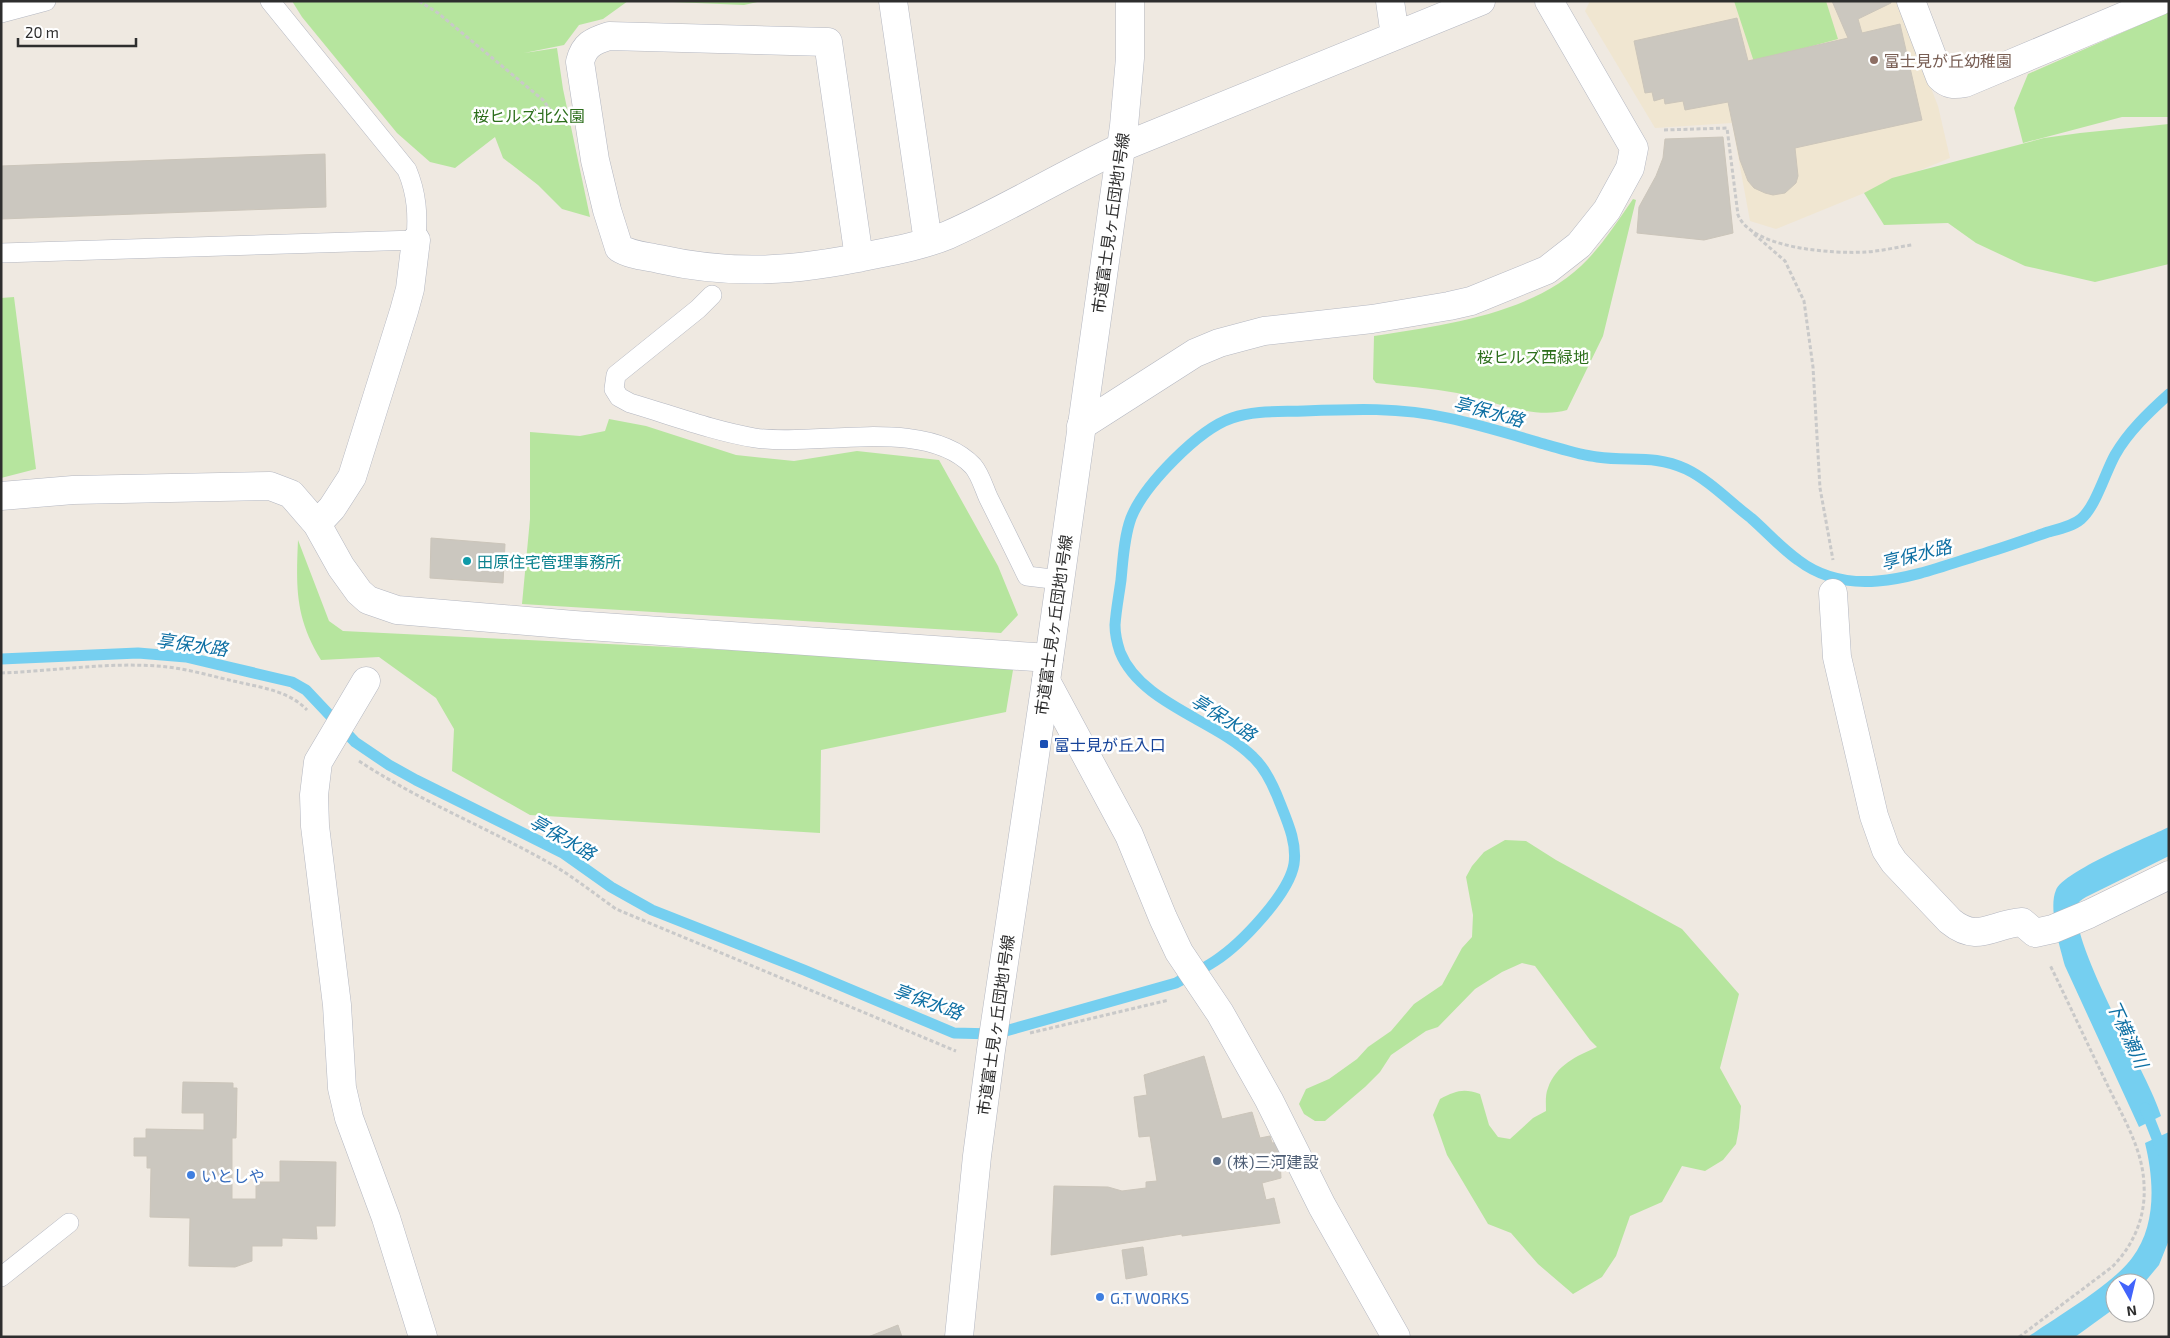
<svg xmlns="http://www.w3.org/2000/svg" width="2170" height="1338" viewBox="0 0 2170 1338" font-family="'Exo 2','Noto Sans JP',sans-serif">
  <rect width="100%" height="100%" fill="#efe9e1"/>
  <path fill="#f0e6d1" d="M1590 1H1897L1938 106 1950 158 1776 229 1750 221 1732 123 1655 128 1585 11Z"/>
  <path fill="#b6e59e" d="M292 1H628L603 19 579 25 564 45 524 53 557 48 563 89 590 217 562 209 538 185 503 158 495 137 455 168 430 162 397 133 302 17Z
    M649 1H762L744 5Z
    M1734 1H1826L1838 39 1754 62Z
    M2169 12V117H2122L2023 143 2014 108 2028 74Z
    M2169 124V264L2095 282 2025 266 1976 243 1948 223 1884 225 1864 193 1892 178 2044 138 2080 133Z
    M1633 199 1636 200 1603 336 1567 410C1534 420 1490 400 1457 393 1430 388 1403 386 1376 383L1373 379 1374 336C1444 325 1537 314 1588 259 1605 241 1619 219 1633 199Z
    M14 297 36 469 1 478V298Z
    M609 419 646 426 736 455 794 461 857 451 939 460 998 566 1018 615 1001 633 522 604 530 519V432L580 436 605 431Z
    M298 540 329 621 343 631 1014 664 1006 712 821 750 820 833 530 815 452 771 454 729 436 698 379 657 321 660C295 617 296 588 298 540Z
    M1505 840 1526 841 1556 860 1682 929 1739 994 1720 1068 1741 1106 1739 1128 1736 1144 1723 1160 1705 1171 1682 1166 1662 1202 1630 1216 1616 1256 1602 1277 1573 1294 1538 1264 1511 1233 1488 1224 1447 1155 1433 1115 1440 1099C1456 1091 1463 1088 1480 1094L1489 1125 1498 1137 1510 1139 1533 1118 1546 1111C1546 1104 1545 1095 1548 1088 1556 1065 1577 1056 1597 1047L1590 1040 1535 966 1522 963 1502 972 1475 989 1438 1027 1426 1031 1391 1055 1380 1072 1365 1087 1325 1121H1315L1304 1114 1299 1104 1306 1089 1329 1079 1357 1059 1368 1047 1391 1031 1414 1004 1442 985 1462 948 1472 937 1473 915 1466 877 1472 866 1484 852Z"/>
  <path fill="#75cff0" d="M2169 827V856L2086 897C2083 899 2079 901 2078 904 2065 937 2149 1075 2161 1116L2139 1127 2065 966C2060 947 2048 908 2056 890 2064 871 2146 838 2169 827Z
    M2169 1132V1240L2159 1265 2144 1283H2115V1308L2075 1337H2028C2059 1315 2111 1286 2132 1258 2157 1225 2154 1180 2145 1143Z"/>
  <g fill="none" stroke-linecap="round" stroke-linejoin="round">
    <path stroke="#75cff0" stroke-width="11" d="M1 659 138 653 186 657 292 682 306 690 355 742 389 765 416 780 563 853 611 887 652 910 804 970 954 1033 995 1034 1176 983C1189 976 1203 969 1215 961 1241 944 1289 894 1294 864 1297 843 1288 823 1280 803 1274 787 1266 769 1253 757 1216 720 1141 704 1120 652 1117 643 1115 634 1115 625 1116 610 1119 595 1121 580 1123 560 1124 537 1131 518 1144 485 1199 429 1232 418 1255 410 1281 412 1304 411 1352 409 1401 407 1448 418 1481 425 1513 435 1544 444 1562 449 1579 455 1597 457 1630 462 1653 454 1686 469 1709 480 1730 502 1751 518 1767 532 1781 548 1798 560 1853 602 1921 573 1979 555 2003 548 2025 540 2048 532 2059 529 2073 526 2081 519 2096 506 2105 473 2115 455 2128 432 2149 412 2169 394
      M2145 1108 2162 1151"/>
  </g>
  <path fill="#cbc7bf" stroke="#cbc5ba" d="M1832 1H1891V3L1858 19 1862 33 1900 24 1922 120 1795 148 1798 176 1796 183 1785 193 1773 195 1765 193 1754 188 1748 181 1740 160 1728 102 1685 110 1683 101 1665 104 1664 98 1654 101 1652 92 1645 93 1634 41 1737 18 1748 61 1848 38Z
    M1723 137 1733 233 1704 240 1637 233 1639 207 1656 176 1663 158 1665 139Z
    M325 154 326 207 1 219V166Z
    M431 538 505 544 503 583 430 578Z
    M1204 1056 1222 1119 1252 1112 1260 1138 1270 1136 1272 1143 1279 1142 1281 1178 1262 1183 1266 1200 1274 1198 1280 1223 1182 1236V1234L1051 1255 1054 1186 1108 1187 1122 1191 1146 1188V1182L1157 1181 1150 1136 1139 1137 1134 1097 1147 1095 1144 1075Z
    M183 1082 233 1083V1088H237L236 1138H232V1199H256V1182H280V1161L336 1162 335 1226H316L317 1239 282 1238V1246H252V1261L235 1267 189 1266 190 1218 150 1217 151 1168H147V1156H134V1138H146V1129L204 1130V1113H182Z
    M1143 1247 1147 1275 1126 1279 1122 1250Z
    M898 1325 902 1337H868Z"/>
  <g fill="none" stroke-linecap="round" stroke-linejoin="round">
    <g stroke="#b4b7c1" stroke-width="20">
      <path id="lane" d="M1 13 46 1
        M1 253 416 240C418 215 417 194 407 170L270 1
        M712 295 698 309 616 375 614 389 619 397 630 403C671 415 713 431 755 438 817 447 925 416 973 466 980 474 984 488 988 497 1001 523 1014 549 1027 576L1060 580
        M1 1277 69 1223"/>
    </g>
    <g stroke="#b4b7c1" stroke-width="29">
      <path id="street" d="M893 1 928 242
        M1390 1 1395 36
        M1911 1 1940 77C1948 85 1954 85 1965 83L2160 1
        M416 240 410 289 404 311 352 477 332 508 317 524 341 567 359 592 368 600 397 610 574 625 1049 658
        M859 258 828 42 609 36C593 41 584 45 580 62L595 160 607 210 619 248C630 255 645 256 659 259 734 276 797 271 872 255 898 250 924 245 948 235 1007 209 1062 175 1120 148L1481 1
        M1081 426 1195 353 1219 343 1264 331 1372 319 1449 306 1471 301 1547 270 1579 245 1607 210 1630 168 1634 148 1549 1
        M1 496 73 490 270 486 291 494 317 524
        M1833 593 1837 657 1874 816 1886 850 1894 862 1950 921C1978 944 1992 924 2022 922L2035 933 2053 929 2089 914 2169 875
        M366 681 318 762 314 795 315 826 337 1005 342 1088 349 1118 386 1218 423 1337
        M1046 681 1129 835 1163 918 1179 952 1220 1013 1269 1100 1322 1206 1396 1337"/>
    </g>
    <g stroke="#b4b7c1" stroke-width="29">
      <path id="secondary" d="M959 1337 977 1156 991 1050 1046 681 1124 126 1130 58V1"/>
    </g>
    <path stroke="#c9c9c9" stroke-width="3" stroke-dasharray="4 2.5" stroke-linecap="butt" d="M419 1 438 13 543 100 551 111
      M1664 130 1727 128 1738 215C1752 249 1834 254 1866 252 1882 251 1897 247 1912 245
      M1754 234 1785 261 1804 301 1813 367 1820 488 1833 560
      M1 673C56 671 113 661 168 667 192 670 215 677 238 682 263 688 289 691 307 710
      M359 761C418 800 483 826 544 860 570 874 592 892 616 909L956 1051
      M1030 1033 1169 1000
      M2019 1337 2112 1267C2134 1245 2146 1216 2144 1185 2143 1148 2121 1114 2106 1082 2087 1043 2069 1004 2050 965"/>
    <use href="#lane" stroke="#fff" stroke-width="19"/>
    <use href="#street" stroke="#fff" stroke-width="28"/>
    <use href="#secondary" stroke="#fff" stroke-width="28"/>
  </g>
  <circle fill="#8d6e63" stroke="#fff" stroke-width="2" cx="1874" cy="60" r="5"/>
  <circle fill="#0f9aa8" stroke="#fff" stroke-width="2" cx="467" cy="561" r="5"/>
  <rect fill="#1a4fb4" stroke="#fff" stroke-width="2" x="1039" y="739" width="10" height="10" rx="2.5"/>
  <circle fill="#5c6f8a" stroke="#fff" stroke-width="2" cx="1217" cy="1161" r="5"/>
  <g fill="#3f7fe0" stroke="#fff" stroke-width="2">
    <circle cx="191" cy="1175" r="5"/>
    <circle cx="1100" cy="1297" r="5"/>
  </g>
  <g text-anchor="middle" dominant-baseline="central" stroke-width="5" stroke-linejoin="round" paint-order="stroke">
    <g font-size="16" fill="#785e54" stroke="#fff" text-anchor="start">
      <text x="1884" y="60">富士見が丘幼稚園</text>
    </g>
    <g font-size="16" fill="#2c6e1b" stroke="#fff">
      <text x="529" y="115">桜ヒルズ北公園</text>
      <text x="1533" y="356">桜ヒルズ西緑地</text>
    </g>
    <g font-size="16" fill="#2e2e2e" stroke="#fff">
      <text transform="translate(1110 223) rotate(-82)">市道富士見ヶ丘団地1号線</text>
      <text transform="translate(1053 625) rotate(-82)">市道富士見ヶ丘団地1号線</text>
      <text transform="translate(995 1025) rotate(-82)">市道富士見ヶ丘団地1号線</text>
    </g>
    <g font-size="16" fill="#0d838f" stroke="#fff" text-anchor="start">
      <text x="477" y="561">田原住宅管理事務所</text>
    </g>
    <g font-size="16" fill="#164399" stroke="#fff" text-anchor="start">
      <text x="1054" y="744">富士見が丘入口</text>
    </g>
    <g font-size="16" fill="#4e5e75" stroke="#fff" text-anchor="start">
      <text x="1227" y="1161">(株)三河建設</text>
    </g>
    <g font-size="16" fill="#366cbe" stroke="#fff" text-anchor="start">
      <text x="201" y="1175">いとしや</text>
      <text x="1110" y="1297">G.T WORKS</text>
    </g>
    <g font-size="18" font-style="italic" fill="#0d6fa3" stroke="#fff">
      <text transform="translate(1489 411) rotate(15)">享保水路</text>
      <text transform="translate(1916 554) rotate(-14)">享保水路</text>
      <text transform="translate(192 644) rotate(8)">享保水路</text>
      <text transform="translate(1224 717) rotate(32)">享保水路</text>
      <text transform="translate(563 837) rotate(30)">享保水路</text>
      <text transform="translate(928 1001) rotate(20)">享保水路</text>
      <text transform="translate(2128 1034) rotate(65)">下横瀬川</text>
    </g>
  </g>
  <rect width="2170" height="1338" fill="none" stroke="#2e2e2e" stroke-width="5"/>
  <g transform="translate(2130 1298) rotate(172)"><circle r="24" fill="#ffffff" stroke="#ababab"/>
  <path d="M0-4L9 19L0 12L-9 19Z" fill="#4264fb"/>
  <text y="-8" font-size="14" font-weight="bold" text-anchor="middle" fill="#2e2e2e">N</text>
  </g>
  <path d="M18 38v8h118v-8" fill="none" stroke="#2e2e2e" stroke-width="2.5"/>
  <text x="25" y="38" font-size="15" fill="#2e2e2e" stroke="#ffffff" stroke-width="4" paint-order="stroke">20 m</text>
</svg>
